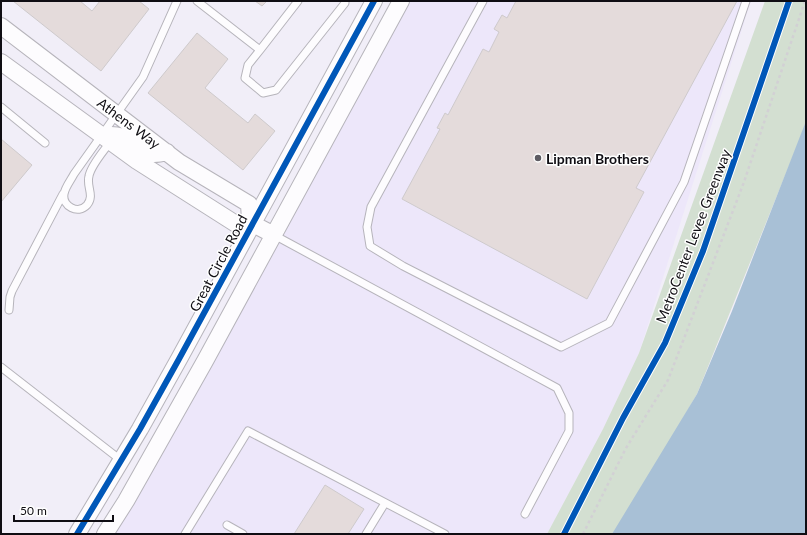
<svg xmlns="http://www.w3.org/2000/svg" width="807" height="535" viewBox="0 0 807 535" font-family="Lato,sans-serif">
  <rect width="100%" height="100%" fill="#f1eef8"/>
  <path fill="#ede7fa" d="M408 1H751L639 353 603 429 547 534H114Z"/>
  <path fill="#d3dfd1" d="M765 1H806V121L801 136 697 394 616 534H547L603 429 639 353Z"/>
  <path fill="#a8c0d6" d="M806 121V534H612L697 394 732 311Z"/>
  <path fill="#e4dbdb" stroke="#cecacc" d="M13 1H80L92 11 100 1H139L149 9 101 71Z
    M255 1H267L262 6Z
    M516 1H737L636 188 644 192 587 299 402 199 440 129 437 128 445 113 448 115 483 49 489 52 499 32 494 29 502 15 507 18Z
    M197 33 228 59 205 88 248 123 255 114 275 131 243 170 148 93Z
    M1 139 32 165 1 202Z
    M325 485 364 509 348 534H294Z"/>
  <g fill="none" stroke-linecap="round" stroke-linejoin="round">
    <g stroke="#b6b4bb" stroke-width="9">
      <path id="service" d="M197 1 260 50 298 1
        M483 1 371 207 367 227 370 246 403 266 561 347 609 323 684 182 746 1
        M260 50 248 65 245 78 263 93 276 90 345 3V1
        M1 107 45 143
        M110 142C104 151 91 165 89 176 86 187 95 195 87 205 78 215 62 206 64 194 65 187 71 180 74 174L143 77 177 1
        M274 235 557 388 569 413V431L525 514
        M9 310 10 297 12 291 63 194
        M1 367 122 461
        M227 525 243 534
        M185 534 248 431 445 534
        M366 534 385 503"/>
    </g>
    <g stroke="#b6b4bb" stroke-width="18">
      <path id="tertiary" d="M1 26 179 162 249 204 250 220 253 224 274 235
        M1 62 137 161 236 224 250 220
        M102 136C129 130 132 150 154 154 158 154 163 153 167 152
        M77 534 140 429 179 359 374 1
        M105 534 126 501 205 361 401 1"/>
    </g>
    <path stroke="#d2d0d4" stroke-width="2.5" stroke-dasharray="3 3" stroke-linecap="butt" d="M583 534 626 448 668 380 744 182 805 1"/>
    <use href="#service" stroke="#fdfcfe" stroke-width="7"/>
    <use href="#tertiary" stroke="#fdfcfe" stroke-width="16"/>
    <g stroke="#fff" stroke-width="8">
      <path id="cycleway" d="M77 534 140 429 179 359 374 1
        M564 534 623 418 665 343 703 251 789 1"/>
    </g>
    <use href="#cycleway" stroke="#0057b8" stroke-width="6"/>
  </g>
  <circle fill="#5e5c63" stroke="#fff" stroke-width="1.5" cx="538" cy="158" r="4"/>
  <g text-anchor="middle" dominant-baseline="central" stroke-width="3" stroke-linejoin="round" paint-order="stroke">
    <g font-size="14" fill="#0f0d13" stroke="#fff">
      <text transform="translate(129 123) rotate(37)">Athens Way</text>
      <text transform="translate(693 236) rotate(-69)">MetroCenter Levee Greenway</text>
      <text transform="translate(218 263) rotate(-62)">Great Circle Road</text>
    </g>
    <g font-size="14" font-weight="bold" fill="#0f0d13" stroke="#fff" text-anchor="start">
      <text x="546" y="158">Lipman Brothers</text>
    </g>
  </g>
  <rect width="807" height="535" fill="none" stroke="#0f0d13" stroke-width="4"/>
  <path d="M14 515v6h99v-6" fill="none" stroke="#0f0d13" stroke-width="2"/>
  <text x="20" y="515" font-size="12" fill="#0f0d13" stroke="#ffffff" stroke-width="3" paint-order="stroke">50 m</text>
</svg>
